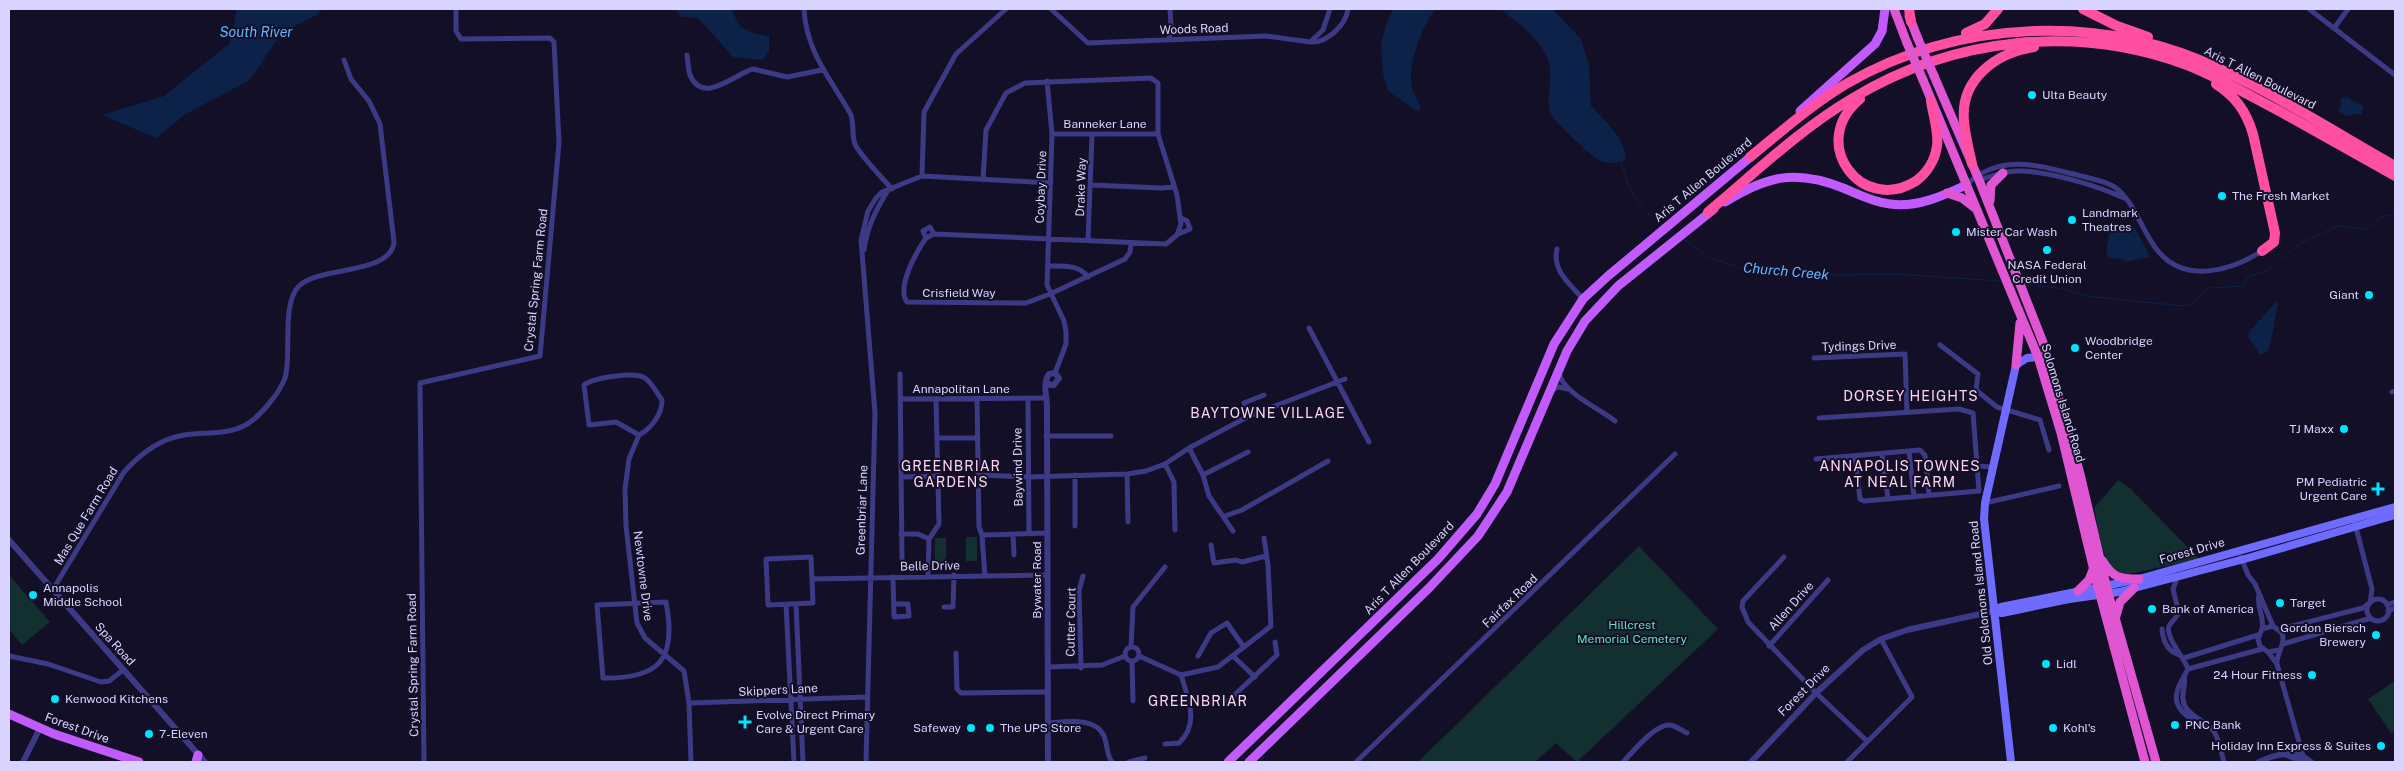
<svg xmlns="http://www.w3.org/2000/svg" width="2404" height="771" viewBox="0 0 2404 771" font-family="'Public Sans',sans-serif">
  <rect width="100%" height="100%" fill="#130f26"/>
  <path fill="#12302f" d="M2118 480 2130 488 2199 559 2124 575C2100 566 2099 531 2094 508Z
    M966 537H977V561H966Z
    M935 538H946V562H935Z
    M1639 546 1718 629 1577 762 1556 743 1535 762H1418Z
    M9 575 50 622 22 645 9 629Z
    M2395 681V731L2391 733 2368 699Z"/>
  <path fill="#0c2248" d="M237 9H322L317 15 282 32 250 80 186 114 156 138 102 115 164 96 230 43Z
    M674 9H732C739 31 747 32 769 36V52L763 60 733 57 698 18 682 17Z
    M1393 9H1435C1422 28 1407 64 1412 88 1414 96 1420 101 1421 110H1415L1388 91 1383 73 1381 44 1387 22Z
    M1500 9H1552L1581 39 1589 66 1591 106C1606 122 1625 138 1626 160 1617 163 1608 165 1599 160 1592 157 1552 120 1550 112 1545 93 1556 75 1546 55 1536 36 1516 21 1500 9Z
    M2345 96 2363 106 2362 114 2358 115 2354 113 2351 116 2348 114V117L2337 110 2340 108 2341 98H2346Z
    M2134 226 2150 257 2125 262 2123 259 2109 258 2106 252 2110 229 2113 231 2121 227 2133 228Z
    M2276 302 2278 304 2270 346 2266 352 2260 355 2248 337 2249 332Z"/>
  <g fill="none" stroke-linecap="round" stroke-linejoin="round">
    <path stroke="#0c2248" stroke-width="1" d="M1621 161C1627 188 1639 209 1662 225
      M1669 230 1676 235
      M1682 238 1709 257 1749 271 1788 269 1832 275 1897 274 2000 281
      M2026 284 2064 289 2086 296 2183 306 2193 303 2209 288 2244 286 2247 277 2268 270 2301 243 2338 226 2362 229 2368 228 2381 217 2395 214"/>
    <path stroke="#3d3a85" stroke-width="5" d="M804 9C806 51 830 78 850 113 855 122 851 134 855 144 859 154 883 179 892 189
      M1051 9 1088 43 1266 36 1310 42 1323 30 1330 9
      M2309 9 2395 75
      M2335 27 2348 9
      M1169 40 1171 26 1170 9
      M1311 42C1327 43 1346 25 1348 9
      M687 55C688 61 688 69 690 75 703 106 736 73 753 69L787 77 822 70
      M1047 81 1052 134 1047 285 1064 321 1066 332V344L1055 373
      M1052 134H1158
      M922 176 924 112 956 54 1006 9
      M1979 180C1992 176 2004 171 2017 171 2046 170 2098 186 2124 198
      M1092 185 1161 188 1174 187
      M1966 185C2001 152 2040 166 2081 176 2092 179 2107 181 2116 188 2136 204 2142 232 2158 251 2185 284 2231 271 2262 251
      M934 234 926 238 923 231 930 227 934 234 1166 244 1177 235 1181 224 1177 195 1158 134V83L1151 78 1025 83 1006 93 986 130 983 180
      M1178 234 1190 229 1187 221 1181 218
      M926 238C917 251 896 287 907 302L1026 303 1050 294 1125 259 1130 252 1131 244
      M1088 241 1092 134
      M1557 249C1552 271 1570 284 1583 299
      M864 250C867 227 876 210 888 190
      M1048 266C1063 266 1078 264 1088 277
      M1309 328 1369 442
      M1940 345 1978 374 1976 390 1997 407 2040 420 2049 450
      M1814 358 1905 354 1907 412
      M1559 372C1561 392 1600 409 1615 421
      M900 374 902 560
      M1550 392 1558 387 1568 389
      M2392 392 2395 391
      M900 399 1047 398
      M977 399 979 527 982 535 985 576
      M1028 399 1029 534
      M1249 416 1244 403 1264 395
      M1819 418 1959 409 1973 413 1979 491 1864 501 1860 499 1855 456
      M639 435 616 422 589 425 584 385C593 378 635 371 645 378 652 383 657 393 662 400 662 414 652 428 639 435L629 459 625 489 626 526 637 623 645 638 684 671 689 703 691 762
      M1046 436H1111
      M938 438H978
      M1189 448 1203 475 1209 496 1233 531
      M1909 451 1914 497
      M1882 454 1888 498
      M1816 459 1920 450 1925 455 1929 495
      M1165 464 1174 482 1175 530
      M1978 466 1993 467
      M1127 474 1128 522
      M979 475 1029 477 1127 474 1146 471 1165 464 1189 448 1249 416 1345 379
      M1075 475V526
      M1203 475 1248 452
      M902 477 938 476
      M1985 503 2059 486
      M1225 516 1242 510 1328 461
      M2354 520 2372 589 2370 603
      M901 534H918L929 539
      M1013 534 1014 555
      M982 535 1048 533
      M1211 545 1214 563 1236 560 1242 562 1266 556
      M811 557 813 603 768 605 766 559Z
      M1784 557 1743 601 1742 607 1748 622 1816 693 1867 741
      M2241 557 2248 575 2255 584 2273 626
      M928 575 929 539 939 524 936 400
      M2178 576 2173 589 2179 613C2176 618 2172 621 2169 626 2165 637 2184 657 2188 669 2175 692 2167 705 2196 722L2201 721
      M893 577 894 617 909 616 908 604H894
      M812 579 1048 575
      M52 591 124 472C140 454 159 439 184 435 208 431 232 437 253 420 264 411 280 392 285 378 292 355 281 304 299 286 319 266 391 275 394 242L380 124 369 101 351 79 344 60
      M2259 595C2256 607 2265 617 2262 629
      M2367 610a11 11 0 1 1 22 0a11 11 0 1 1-22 0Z
      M666 602C677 659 660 679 603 678L597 605Z
      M786 604 794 762
      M796 604 803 762
      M2387 605 2395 602
      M944 607H953L954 575
      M2388 611 2395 608
      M2162 629C2163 641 2168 652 2180 655
      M2280 629 2363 608 2368 604
      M2283 644 2371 618
      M1769 646 1828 580
      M1131 647 1133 607 1165 567
      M1125 654a7 7 0 1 1 14 0a7 7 0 1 1-14 0Z
      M2268 652 2277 664 2303 756
      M956 653 957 689 961 693 1048 692
      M9 656 48 664 101 682 109 681 123 670
      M1139 656 1181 675 1218 667 1271 626 1268 565 1264 538
      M1198 656 1211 633 1227 623 1243 646
      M1233 656 1255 677
      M2184 658 2258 635
      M1132 661 1133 701
      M2277 663C2277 652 2286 644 2282 633L2273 626 2262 629 2258 639 2260 646 2268 652 2279 650
      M1048 667 1102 665 1125 656
      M1081 668 1079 590 1083 576
      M2188 669 2262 649
      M2184 676C2187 685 2179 696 2185 706 2190 716 2205 721 2212 729 2219 736 2221 752 2224 762
      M1227 702 1277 655 1275 642
      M689 703 867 697
      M1047 723C1064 722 1095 716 1104 736 1108 746 1106 754 1112 762
      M1165 744 1179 743C1200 723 1188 699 1181 675
      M424 762 420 383 540 356 559 143 554 42 550 38 461 39 456 31V9
      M866 762 875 413 861 240 868 211 876 198 882 192 922 176 1051 183
      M1129 762 1145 758
      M1356 762 1675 454
      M1623 762C1633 752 1654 725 1669 725 1675 725 1681 730 1687 733
      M1847 762 1912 697 1881 639"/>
    <path stroke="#3d3a85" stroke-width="6" d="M1046 381 1050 385H1054L1059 378 1055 373 1049 374C1042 384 1047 395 1047 407L1048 762
      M9 540 205 762
      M2287 755 2304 762
      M23 762 40 728
      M1751 762 1816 693 1863 650 1881 639 1907 630 1994 611
      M2259 762C2275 754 2296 749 2311 762"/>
    <path stroke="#6f6bff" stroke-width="8" d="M1994 611 2001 607 2139 579 2395 507
      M1994 611 2002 613 2069 599 2119 592 2248 558 2395 515
      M2011 762 1984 519 1985 503 2016 365 2027 358 2038 357"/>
    <path stroke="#c25bff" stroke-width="9" d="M1800 111 1875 44 1882 31 1885 9
      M1725 202C1767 176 1795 169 1843 188 1858 194 1873 202 1890 204 1916 208 1943 196 1966 185
      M9 714 54 734 139 762
      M196 762 198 755
      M1228 762 1438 559 1477 514 1495 484 1554 344 1583 299 1608 276 1754 154
      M1249 762 1429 588 1478 536 1507 492 1567 351 1585 321 1618 286 1714 209"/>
    <path stroke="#e055d1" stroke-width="9" d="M1894 9 1907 43
      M1909 16 1918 39
      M1934 76 1979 180 2044 345 2080 474 2108 593 2156 762
      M1923 80 2038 357 2061 433 2098 587 2145 762
      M1947 193 1962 198 1975 208
      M1990 201 1991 185 2003 173
      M2016 365 2020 323
      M2102 560C2113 578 2119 579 2139 579
      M2078 591 2089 580 2093 570
      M2116 616 2120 602 2134 588"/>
    <path stroke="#ff4fa3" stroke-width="10" d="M1909 9 1911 22
      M2083 9 2117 26 2148 37
      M1966 33 1985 24 1998 9
      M2216 84C2236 97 2246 111 2253 134L2275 233 2274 242 2262 251
      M1860 99C1807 143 1862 215 1916 181 1927 173 1935 160 1937 146 1939 132 1933 115 1931 101
      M1750 157C1781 132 1811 105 1846 84 1959 19 2102 13 2220 69 2280 97 2337 133 2395 166
      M1972 164C1969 150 1965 135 1964 121 1960 79 1996 53 2034 47
      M1708 212C1755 173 1800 129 1853 98 1954 37 2077 24 2187 65 2220 78 2250 96 2281 112 2319 133 2357 155 2395 176"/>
    <path stroke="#e055d1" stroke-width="9" d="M1918 39 1934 76
      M1907 43 1923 80"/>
  </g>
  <g fill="#00e5ff" stroke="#130f26" stroke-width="2">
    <circle cx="2032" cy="95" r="5"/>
    <circle cx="2222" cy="196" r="5"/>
    <circle cx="2072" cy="220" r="5"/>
    <circle cx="1956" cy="232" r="5"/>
    <circle cx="2047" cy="250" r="5"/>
    <circle cx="2369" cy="295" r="5"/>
    <circle cx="2075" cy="348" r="5"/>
    <circle cx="2344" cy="429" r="5"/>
    <path d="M2375.5 481.5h5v5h5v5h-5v5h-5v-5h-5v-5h5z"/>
    <circle cx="33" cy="595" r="5"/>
    <circle cx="2280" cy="603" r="5"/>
    <circle cx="2152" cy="609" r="5"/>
    <circle cx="2376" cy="635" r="5"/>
    <circle cx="2046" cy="664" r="5"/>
    <circle cx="2312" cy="675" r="5"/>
    <circle cx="55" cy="699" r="5"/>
    <path d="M742.5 714.5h5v5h5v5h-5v5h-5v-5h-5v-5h5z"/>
    <circle cx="2175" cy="725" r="5"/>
    <circle cx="971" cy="728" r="5"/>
    <circle cx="990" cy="728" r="5"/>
    <circle cx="2053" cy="728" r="5"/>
    <circle cx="149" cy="734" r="5"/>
    <circle cx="2381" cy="746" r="5"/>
  </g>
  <g text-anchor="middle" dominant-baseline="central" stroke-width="4" stroke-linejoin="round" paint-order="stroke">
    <g font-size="12" fill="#d9d4ff" stroke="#130f26">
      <text transform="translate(1194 29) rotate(-2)">Woods Road</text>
      <text transform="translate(2260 78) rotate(27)">Aris T Allen Boulevard</text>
      <text x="1105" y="124">Banneker Lane</text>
      <text transform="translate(1703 180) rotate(-40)">Aris T Allen Boulevard</text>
      <text transform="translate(1041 187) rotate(-88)">Coybay Drive</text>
      <text transform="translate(1081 187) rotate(-88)">Drake Way</text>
      <text transform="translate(536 280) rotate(-84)">Crystal Spring Farm Road</text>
      <text x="959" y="293">Crisfield Way</text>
      <text transform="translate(1859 346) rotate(-2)">Tydings Drive</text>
      <text x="961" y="389">Annapolitan Lane</text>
      <text transform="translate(2063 403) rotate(73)">Solomons Island Road</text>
      <text transform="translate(1018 467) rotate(-91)">Baywind Drive</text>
      <text transform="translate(862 510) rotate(-88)">Greenbriar Lane</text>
      <text transform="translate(86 516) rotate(-59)">Mas Que Farm Road</text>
      <text transform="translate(2192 551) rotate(-16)">Forest Drive</text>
      <text transform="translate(930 566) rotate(-1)">Belle Drive</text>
      <text transform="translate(1409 568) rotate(-46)">Aris T Allen Boulevard</text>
      <text transform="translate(643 576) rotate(83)">Newtowne Drive</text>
      <text transform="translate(1037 580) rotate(-90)">Bywater Road</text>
      <text transform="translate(1981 593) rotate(-96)">Old Solomons Island Road</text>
      <text transform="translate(1510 601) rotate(-44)">Fairfax Road</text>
      <text transform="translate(1791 606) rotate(-48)">Allen Drive</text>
      <text transform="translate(1071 622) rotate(-89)">Cutter Court</text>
      <text transform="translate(115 644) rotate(48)">Spa Road</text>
      <text transform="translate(413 665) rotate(-91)">Crystal Spring Farm Road</text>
      <text transform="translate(778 690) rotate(-3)">Skippers Lane</text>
      <text transform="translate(1804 690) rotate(-45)">Forest Drive</text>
      <text transform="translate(77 728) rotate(20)">Forest Drive</text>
    </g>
    <g font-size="12" fill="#d9d4ff" stroke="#130f26" text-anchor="start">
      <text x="2042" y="95">Ulta Beauty</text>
      <text x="2232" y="196">The Fresh Market</text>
      <text x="2082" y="213">Landmark<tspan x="2082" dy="14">Theatres</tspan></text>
      <text x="1966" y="232">Mister Car Wash</text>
      <text x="2047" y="265" text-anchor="middle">NASA Federal<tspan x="2047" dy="14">Credit Union</tspan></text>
      <text x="2359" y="295" text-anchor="end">Giant</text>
      <text x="2085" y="341">Woodbridge<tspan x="2085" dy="14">Center</tspan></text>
      <text x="2334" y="429" text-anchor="end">TJ Maxx</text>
      <text x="2367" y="482" text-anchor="end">PM Pediatric<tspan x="2367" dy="14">Urgent Care</tspan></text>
      <text x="43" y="588">Annapolis<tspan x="43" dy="14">Middle School</tspan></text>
      <text x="2290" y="603">Target</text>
      <text x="2162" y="609">Bank of America</text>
      <text x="2366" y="628" text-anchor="end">Gordon Biersch<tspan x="2366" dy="14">Brewery</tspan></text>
      <text x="2056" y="664">Lidl</text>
      <text x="2302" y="675" text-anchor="end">24 Hour Fitness</text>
      <text x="65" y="699">Kenwood Kitchens</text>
      <text x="756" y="715">Evolve Direct Primary<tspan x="756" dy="14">Care &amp; Urgent Care</tspan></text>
      <text x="2185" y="725">PNC Bank</text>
      <text x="961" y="728" text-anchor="end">Safeway</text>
      <text x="1000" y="728">The UPS Store</text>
      <text x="2063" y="728">Kohl's</text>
      <text x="159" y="734">7-Eleven</text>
      <text x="2371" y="746" text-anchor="end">Holiday Inn Express &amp; Suites</text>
    </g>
    <g font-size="12" fill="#5fe0c0" stroke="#130f26">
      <text x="1632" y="625">Hillcrest<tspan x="1632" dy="14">Memorial Cemetery</tspan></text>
    </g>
    <g font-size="14" font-style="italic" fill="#62b6ff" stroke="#130f26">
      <text x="256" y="32">South River</text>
      <text transform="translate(1786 271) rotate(5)">Church Creek</text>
    </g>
    <g font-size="14" letter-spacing="1" fill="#ffd6f0" stroke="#130f26">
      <text x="1911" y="396">DORSEY HEIGHTS</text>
      <text x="1268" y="413">BAYTOWNE VILLAGE</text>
      <text x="951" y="466">GREENBRIAR<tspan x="951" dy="16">GARDENS</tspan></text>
      <text x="1900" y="466">ANNAPOLIS TOWNES<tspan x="1900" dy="16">AT NEAL FARM</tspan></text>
      <text x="1198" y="701">GREENBRIAR</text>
    </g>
  </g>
  <rect width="2404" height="771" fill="none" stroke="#d9d4ff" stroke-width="20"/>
</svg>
